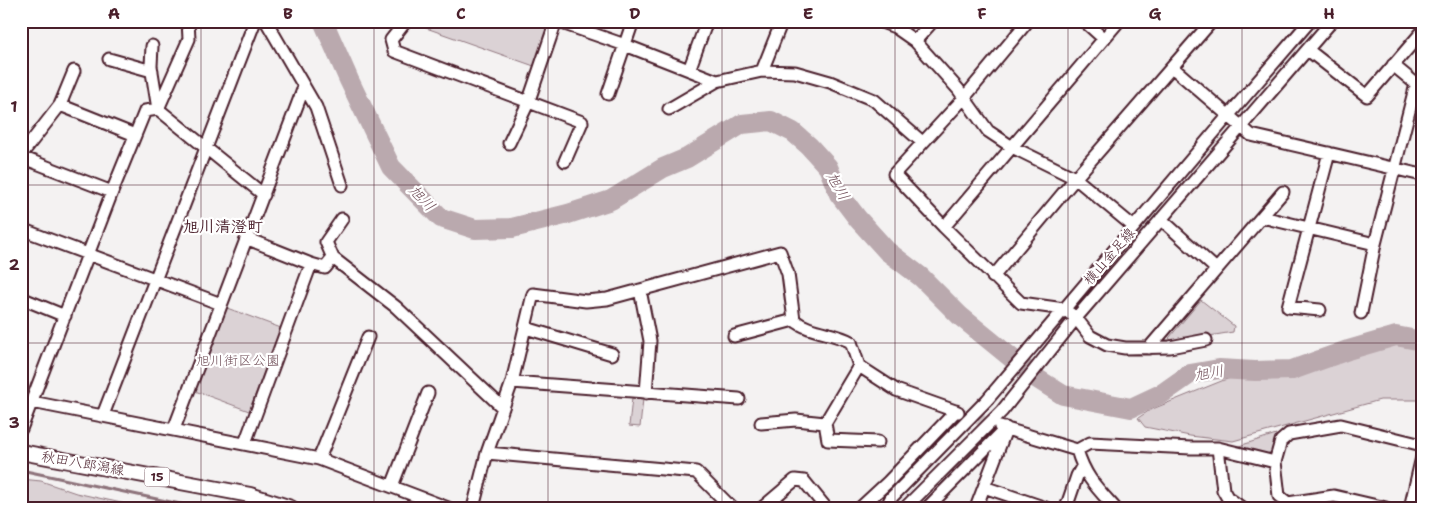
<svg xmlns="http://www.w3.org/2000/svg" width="1443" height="529" viewBox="0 0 1443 529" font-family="'Shantell Sans','Klee One',sans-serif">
  <rect width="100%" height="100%" fill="#f4f2f2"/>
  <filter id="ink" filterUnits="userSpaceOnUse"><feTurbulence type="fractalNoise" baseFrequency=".02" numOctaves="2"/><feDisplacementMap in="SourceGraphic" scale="10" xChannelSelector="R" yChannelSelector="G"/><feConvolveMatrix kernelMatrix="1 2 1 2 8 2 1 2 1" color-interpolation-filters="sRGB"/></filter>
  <g filter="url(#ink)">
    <path fill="#dbd2d5" stroke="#927880" d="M413 21H540L543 22 548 29 534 66 412 23Z
      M1201 300 1234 326 1233 332 1173 342 1169 338Z
      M227 308 281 328 249 411 195 391Z
      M1392 345 1422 348V400H1380L1233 441 1190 436 1145 427 1138 418 1150 410 1224 380 1242 375 1287 378Z
      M632 398 643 399 640 427 629 426Z
      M1276 434 1272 451 1264 456 1236 447Z
      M21 479 41 481 76 493 144 508H21Z"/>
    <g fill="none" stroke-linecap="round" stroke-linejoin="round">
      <path stroke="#8d727a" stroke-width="3" d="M21 470 199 508"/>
      <path stroke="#baa9ae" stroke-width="20" d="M323 21 349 80 391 167 441 218 475 229 512 228 568 214 611 200 663 168 687 158 742 124 771 121 793 132 809 146 828 167 839 194 858 219 887 251 921 277 960 316 1036 378 1063 395 1131 408 1163 393 1190 374 1219 369 1255 371 1292 370 1348 350 1396 336 1422 341"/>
      <path stroke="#d2c8ca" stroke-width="11" stroke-dasharray="11 5.5" stroke-linecap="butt" d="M958 412 998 426"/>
      <g stroke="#4a1f2b" stroke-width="15">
        <path id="minor" d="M266 21 316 107 342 185
          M406 21 391 40 394 51 582 122 565 161
          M556 21 625 45 717 81
          M879 21 895 27 915 41 958 89 988 131 1012 147 1075 178 1134 227
          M1028 21 964 98 894 174 944 227 1021 303 1064 309 1076 318 1090 336 1107 345 1125 348 1170 347 1206 340
          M1084 21 1104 39
          M915 41 933 21
          M152 46 151 66 158 109 264 195
          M1308 50 1367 96 1422 32
          M109 59 152 71
          M1172 67 1251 135 1422 175
          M689 70 707 21
          M762 71 782 21
          M608 94 633 21
          M60 105 74 71
          M669 109 717 81 762 71 795 72 830 82 874 100 922 142
          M509 143 528 103 556 21
          M21 155 60 105 135 135
          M21 157 112 192
          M1262 217 1375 244
          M342 219 326 242 333 258 396 307 503 408
          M1161 219 1216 269
          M944 227 1119 21
          M21 229 221 304
          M248 239 311 264 325 268 333 258
          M993 277 1079 174 1212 21
          M640 290 650 341 646 393
          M21 298 65 316
          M1320 310 1288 307 1329 153
          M1361 313 1375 244 1416 84 1393 65
          M526 328 612 354
          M734 336 794 320
          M1149 348 1283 192
          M859 366 825 423 828 440 878 442
          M512 382 739 399
          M32 402 319 459 448 508
          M103 415 255 21
          M761 423 796 420 825 423
          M1000 427 1077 450 1090 443 1191 448H1218L1275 462
          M21 429 112 192 145 111 158 109 189 39 188 21
          M174 429 304 87
          M245 443 311 264
          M1218 448 1223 490 1227 497 1242 508
          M1077 450C1085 477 1097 488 1115 508
          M487 453 696 472 732 508
          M319 459 368 337
          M392 486 428 393
          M984 487 1046 508
          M473 508 487 453 512 382 533 294 586 301 607 299 780 252 788 274 794 320C810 333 833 332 851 342L859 366 896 390 958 412
          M762 508 795 480 804 481 826 508
          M860 508 888 482 956 411
          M886 508 891 498 987 400 1228 116 1310 21
          M905 508 1002 411 1076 318 1332 21
          M927 508 1006 428
          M976 508 1005 432
          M1066 508 1077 476 1082 467
          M1386 508 1334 496 1288 503 1279 496 1275 462 1281 441 1289 434 1341 425 1422 445
          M1410 508 1422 457"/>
      </g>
      <g stroke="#4a1f2b" stroke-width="18">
        <path id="major" d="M21 452 250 495 291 508"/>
      </g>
      <use href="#minor" stroke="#fff" stroke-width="11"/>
      <use href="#major" stroke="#fff" stroke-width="14"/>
    </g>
  </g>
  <path fill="none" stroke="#4a1f2b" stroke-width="1" stroke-opacity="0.55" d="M201 21V508M374 21V508M548 21V508M722 21V508M895 21V508M1068 21V508M1242 21V508M21 185H1422M21 343H1422"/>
  <g text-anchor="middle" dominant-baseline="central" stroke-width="4.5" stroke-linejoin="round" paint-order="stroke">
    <rect fill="#fff" stroke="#80626b" stroke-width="1" x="144.5" y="467.5" width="25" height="19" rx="4"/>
    <g font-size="12" font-weight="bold" fill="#4a1f2b">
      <text x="157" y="477">15</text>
    </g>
    <g font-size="14" fill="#4a1f2b" stroke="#fff">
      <text transform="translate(1109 256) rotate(-49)">横山金足線</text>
      <text transform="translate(83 463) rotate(10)">秋田八郎潟線</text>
    </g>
    <g font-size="14" fill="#6e4c56" stroke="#fff">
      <text x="238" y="360">旭川街区公園</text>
    </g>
    <g font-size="15" font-style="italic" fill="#714f59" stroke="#fff">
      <text transform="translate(838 186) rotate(61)">旭川</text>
      <text transform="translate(422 198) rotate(46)">旭川</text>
      <text transform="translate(1209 373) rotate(-10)">旭川</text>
    </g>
    <g font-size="16" font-weight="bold" fill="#4a1f2b" stroke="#fff">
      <text x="223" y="226">旭川清澄町</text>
    </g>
  </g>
  <rect width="1443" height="529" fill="none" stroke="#fff" stroke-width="55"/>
  <rect x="28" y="28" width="1388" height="474" fill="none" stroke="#4a1f2b" stroke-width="2"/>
  <g font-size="16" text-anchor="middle" font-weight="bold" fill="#4a1f2b">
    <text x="114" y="19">A</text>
    <text x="288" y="19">B</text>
    <text x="461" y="19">C</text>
    <text x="635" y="19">D</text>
    <text x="808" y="19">E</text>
    <text x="982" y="19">F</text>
    <text x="1155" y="19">G</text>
    <text x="1329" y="19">H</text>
    <text x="14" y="112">1</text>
    <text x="14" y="270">2</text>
    <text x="14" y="428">3</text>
  </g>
</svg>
